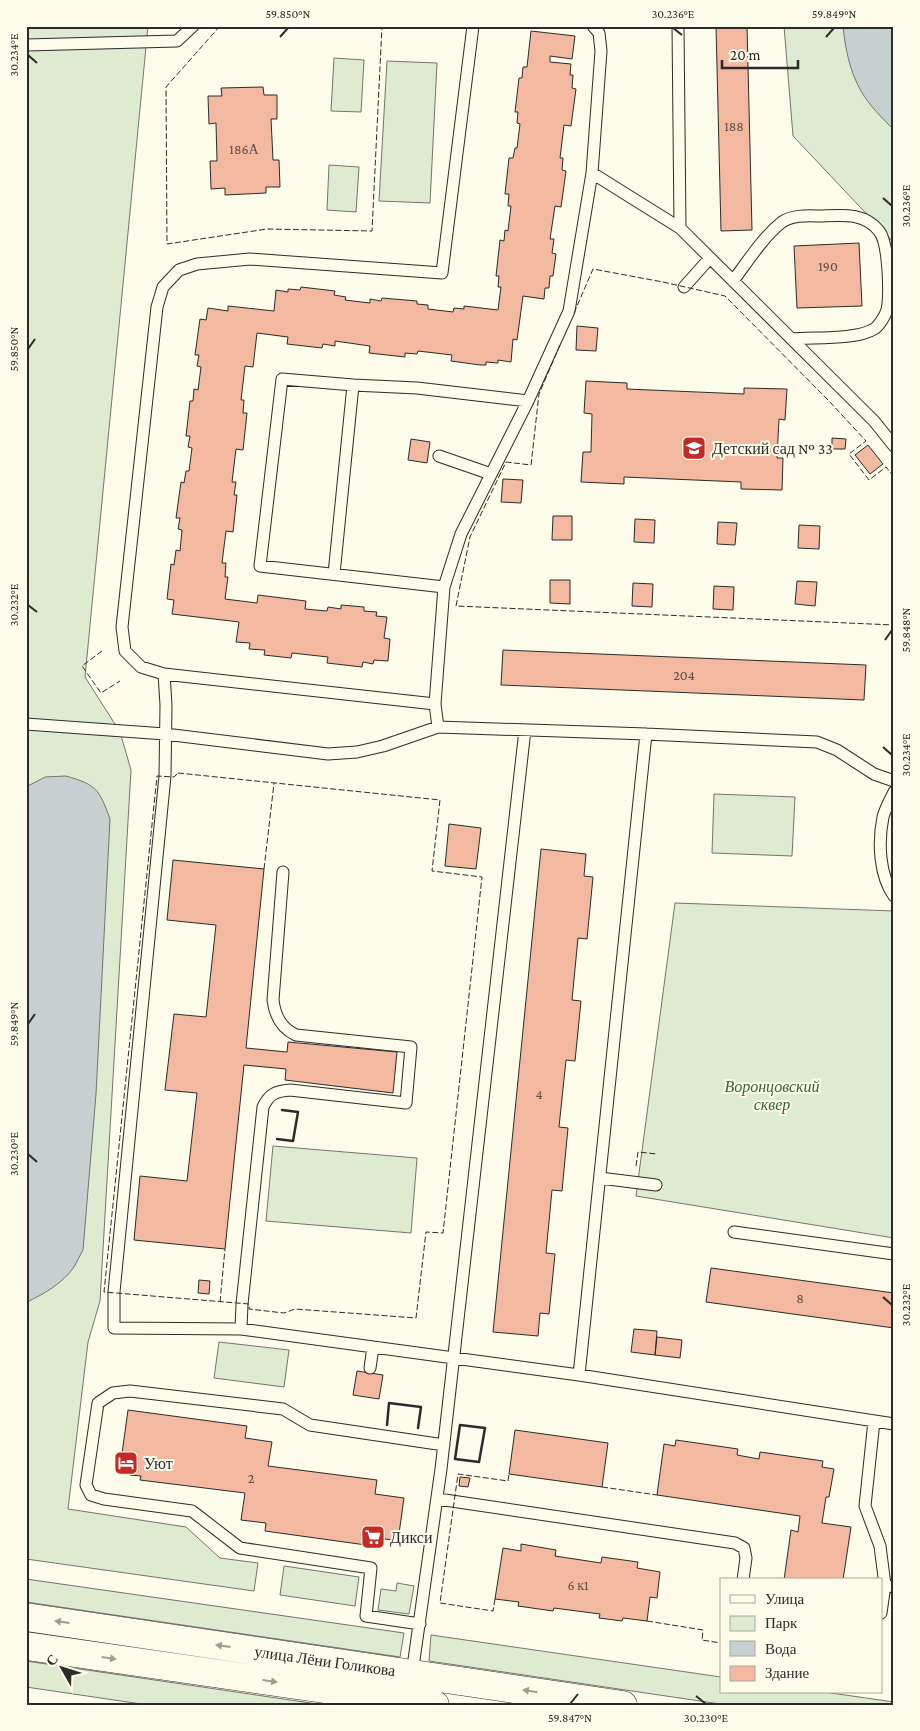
<svg xmlns="http://www.w3.org/2000/svg" width="920" height="1731" viewBox="0 0 920 1731" font-family="'Crimson Pro',serif">
  <rect width="100%" height="100%" fill="#fdfbea"/>
  <path fill="#deebd1" stroke="#74746e" d="M26 26H148L85 677 120 732 131 770 100 1301 88 1342 68 1509 186 1527 220 1558 258 1563 254 1591 26 1559Z
    M784 26H894V243L793 136Z
    M334 58 364 60 361 112 331 111Z
    M387 61 437 63 430 203 379 201Z
    M329 165 359 167 356 212 327 210Z
    M714 794 795 797 792 856 712 853Z
    M675 903 894 911V1238L636 1196Z
    M273 1146 417 1158 411 1233 266 1221Z
    M219 1342 289 1350 284 1387 214 1378Z
    M284 1566 359 1577 355 1606 280 1595Z
    M26 1579 404 1633 400 1657 26 1602Z
    M397 1583 414 1586 409 1614 378 1610 381 1589 396 1591Z
    M431 1635 721 1677V1692H824L894 1702V1705H727L429 1661Z
    M26 1661 324 1705H148L26 1687Z"/>
  <path fill="#c7d0d0" stroke="#74746e" d="M843 26H894V130C882 118 869 105 861 91 850 72 845 48 843 26Z
    M66 776C97 785 99 789 110 819L96 1094 83 1250C80 1255 77 1262 74 1267 63 1283 44 1294 27 1302L26 787 45 777Z"/>
  <path fill="#f2b8a0" stroke="#2b2b2b" d="M716 26H747L752 230 721 231Z
    M531 31 575 36 572 59 550 56V62L571 64 570 75H573L572 88 576 89 571 126 564 125 560 158H563L562 170 566 171 561 207 555 206 550 239H554L552 253 556 254 553 276H550L549 288H545L544 299 523 296 517 340 513 339 511 362 498 360V363L486 362V365H480L451 361 452 355 418 351 417 354 405 353V357L369 353 370 346 335 341V346L323 344 322 348 287 344 288 337 257 333 253 367 245 366 241 400H244L243 413H247L243 450 236 449 232 482H236L234 495H237L233 532 226 531 222 563H226L225 577H228L225 599 257 603 258 595 306 601 305 609 327 611 328 607 341 609V605L364 607V611L377 612 376 616 387 617 384 638 390 639 388 661 374 660 373 664 363 662 362 667 327 663 328 657 292 653 291 658 264 655 265 650 249 649 250 643 236 642 239 622 172 614 174 600 167 599 171 564 174 565 176 550 180 551 182 530 178 529 180 518H176L181 482 184 483 186 471H189L192 448 188 447 190 436H186L190 401H193L194 389 198 390 201 367 197 366 199 355H195L200 319 206 320 208 308 228 311V306L274 311 276 290 288 292V289L300 290 301 287 335 291 334 295 346 297 345 300 370 303V299L381 301 382 298 417 301V304L428 305V309L453 312 454 308 464 309V306L498 310 501 287H498L499 276H496L500 240 504 241 505 230 508 231 511 206H508L509 194H505L509 158H513L515 148H517L520 124 517 123 518 112H515L519 78H522L523 67H527Z
    M263 87 264 95H277V119H271L272 139 273 160H279L280 187H266V193L225 195V188L211 189 210 161H217L216 123 209 124 208 96H222L221 88Z
    M859 243 862 306 797 308 794 246Z
    M577 326 598 328 596 351 576 350Z
    M586 381 627 383V389L744 394V388L787 389 785 420 779 419 777 458H783L782 490 741 489V482L624 477V484L581 482 583 452H591L592 414 584 413Z
    M832 438 846 439 845 449H832Z
    M411 439 430 442 427 463 408 460Z
    M868 445 883 464 870 474 855 455Z
    M503 479 523 480 521 503 501 502Z
    M553 516H572V540H552Z
    M635 519 655 520 654 543 634 542Z
    M718 522 737 523 735 545 717 544Z
    M799 525 820 526 819 549 798 548Z
    M550 580H570V604L550 603Z
    M797 581 817 582 815 606 795 604Z
    M633 583 653 584 652 607 632 606Z
    M714 586 734 587 733 610 713 609Z
    M503 650 866 665 864 700 501 685Z
    M449 824 481 828 476 869 445 866Z
    M541 849 586 854 584 876 593 877 587 939 578 938 572 1000 581 1001 575 1061 566 1060 559 1127 568 1128 562 1191 552 1190 546 1253 555 1254 549 1314 540 1313 538 1336 493 1332Z
    M173 860 264 869 246 1048 287 1052 288 1042 397 1052 393 1093 285 1080 286 1069 244 1065 225 1249 134 1240 140 1176 187 1181 197 1093 165 1090 174 1014 206 1017 216 925 167 920Z
    M711 1268 894 1293V1328L706 1302Z
    M199 1280 210 1281 209 1294 198 1293Z
    M634 1329 657 1331 655 1355 631 1352Z
    M657 1337 682 1340 680 1358 655 1355Z
    M357 1371 383 1375 379 1399 353 1395Z
    M128 1410 247 1426 245 1438 272 1442 268 1466 377 1480 375 1494 404 1498 398 1541 379 1538 378 1542 367 1540 366 1545 265 1531 266 1523 241 1520 245 1493 140 1480 141 1476 130 1475 131 1470 120 1468Z
    M515 1430 608 1443 602 1487 509 1474Z
    M676 1440 738 1449 737 1455 759 1459 760 1452 823 1461 822 1467 834 1469 829 1497H826L822 1523 851 1527 843 1580H784L791 1530 798 1532 800 1516 657 1495 664 1444 675 1446Z
    M460 1477 470 1478 468 1487 459 1486Z
    M521 1544 556 1550 555 1556 601 1563 602 1557 638 1562 637 1568 660 1572 657 1598 650 1597 647 1621 623 1618 622 1621 599 1618 600 1614 554 1608 553 1611 518 1606 519 1602 495 1599 503 1548 521 1551Z"/>
  <g fill="none" stroke-linecap="round" stroke-linejoin="round">
    <g stroke="#2b2b2b" stroke-width="13">
      <path id="service" d="M473 26 442 273 250 259 197 264 179 270 163 287 157 307 122 627 125 651 141 667 164 674 166 705 165 776 114 1292V1328L241 1329 579 1375 894 1424
        M678 26 680 228 874 421 894 446
        M26 45 177 41 193 26
        M592 173 680 228
        M733 281C748 261 763 237 782 222 794 214 810 216 823 216 844 215 865 213 879 231 889 243 890 295 887 310 885 316 879 326 874 329 856 340 814 337 792 339
        M684 287 710 258
        M439 456 491 474
        M334 574 353 385
        M444 587 260 566 282 379 353 385 417 388 528 401
        M164 674 435 704
        M26 724 165 734 328 754 357 752 383 746 438 727 646 734 817 742 837 750 874 774 894 781
        M438 727 435 704 444 587 461 534 528 401 569 311 592 173 601 51 599 33 593 26
        M894 792C890 800 885 809 883 817 878 842 879 875 894 896
        M600 1178 656 1185
        M734 1232 894 1254
        M241 1329 242 1304 263 1107C269 1094 276 1091 290 1090L406 1103 411 1047 296 1035C281 1028 275 1016 273 1000L283 872
        M370 1368 373 1347
        M579 1375 646 734
        M874 1421 865 1506 880 1546 885 1585 894 1587
        M438 1499 735 1543 744 1548 746 1558 743 1580
        M881 1613 885 1585
        M420 1624 366 1616 371 1568 240 1548 192 1511 104 1499 91 1495 86 1485 98 1403 113 1393 130 1391 283 1409 310 1425 444 1445
        M412 1674 441 1469 525 730"/>
    </g>
    <g stroke="#2b2b2b" stroke-width="29">
      <path id="tertiary" d="M26 1617 623 1705
        M26 1646 435 1705"/>
    </g>
    <use href="#service" stroke="#fdfbea" stroke-width="11"/>
    <use href="#tertiary" stroke="#fdfbea" stroke-width="28"/>
    <path stroke="#2b2b2b" stroke-width="1" stroke-dasharray="6 2.5" stroke-linecap="butt" d="M220 26 166 87 167 244 267 229 372 231 382 26
      M574 313 593 269 663 282 725 296 829 401 866 441 849 454 869 480 886 467 894 477
      M560 345 539 394 531 465 506 462 470 537 456 606 894 625
      M102 651 82 666 101 693 120 681
      M178 773 440 800 432 871 482 877 443 1233 426 1232 416 1318 295 1309 284 1313 249 1309V1304L104 1292 157 776 174 777Z
      M264 869 274 783
      M636 1166 638 1152 657 1154
      M220 1302 225 1249
      M602 1487 657 1495
      M495 1599 493 1611 440 1603 458 1474 508 1481 509 1474
      M647 1621 703 1630 702 1640 721 1643"/>
    <path stroke="#2b2b2b" stroke-width="2.5" d="M277 1139 293 1141 298 1112 282 1110
      M387 1425 389 1403 421 1407 418 1428
      M460 1425 485 1428 479 1462 455 1459Z"/>
  </g>
  <defs><path id="oneway-solid" d="M-6-.8H1V-3.2L6.5 0L1 3.2V.8H-6Z" transform="scale(1.25)"/></defs>
  <g fill="#9e9d94">
    <use href="#oneway-solid" transform="translate(62 1622) rotate(-172)"/>
    <use href="#oneway-solid" transform="translate(223 1646) rotate(-172)"/>
    <use href="#oneway-solid" transform="translate(109 1658) rotate(8)"/>
    <use href="#oneway-solid" transform="translate(270 1681) rotate(8)"/>
    <use href="#oneway-solid" transform="translate(530 1691) rotate(-171)"/>
  </g>
  <path fill="none" stroke="#2b2b2b" stroke-width="2" d="M673 28 682 35M280 37 288 28M826 37 834 28M28 55 37 63M883 198 892 206M28 349 35 339M28 605 37 612M885 640 892 630M883 747 892 755M28 1024 35 1014M28 1154 37 1162M883 1297 892 1305M696 1696 706 1704M570 1704 578 1694"/>
  <defs>
    <g id="school-square" transform="scale(1.25)"><rect x="-9" y="-9" width="18" height="18" rx="4" fill="#c62828" stroke="#fdfbea"/><path d="M0-5L7-2L0 1L-7-2ZM-4 1L0 2.5L4 1V4Q0 6-4 4Z" fill="#fff"/></g>
    <g id="hotel-square" transform="scale(1.25)"><rect x="-9" y="-9" width="18" height="18" rx="4" fill="#c62828" stroke="#fdfbea"/><path d="M-6-4.5h1.5V1H6V5H4.5V3h-9V5H-6ZM-4 0a1.8 1.8 0 1 1 3.6 0ZM.5 0V-2.5h3Q6-2.5 6 0Z" fill="#fff"/></g>
    <g id="supermarket-square" transform="scale(1.25)"><rect x="-9" y="-9" width="18" height="18" rx="4" fill="#c62828" stroke="#fdfbea"/><path d="M-6-5.5h2.5l.6 2H6L4.5 2H-2.5L-4.4-4H-6ZM-1.5 3.2a1.3 1.3 0 1 0 .1 0ZM3 3.2a1.3 1.3 0 1 0 .1 0Z" fill="#fff"/></g>
  </defs>
  <g fill-rule="evenodd">
    <use href="#school-square" x="694" y="448"/>
    <use href="#hotel-square" x="126" y="1463"/>
    <use href="#supermarket-square" x="373" y="1537"/>
  </g>
  <g text-anchor="middle" dominant-baseline="central" stroke-width="4" stroke-linejoin="round" paint-order="stroke">
    <g font-size="14" fill="#5d4e48">
      <text x="734" y="126">188</text>
      <text x="244" y="149">186А</text>
      <text x="828" y="266">190</text>
      <text x="684" y="675">204</text>
      <text x="539" y="1094">4</text>
      <text x="800" y="1298">8</text>
      <text x="251" y="1478">2</text>
      <text x="578" y="1585">6 к1</text>
    </g>
    <g font-size="16" fill="#2b2b2b" stroke="#fdfbea" text-anchor="start">
      <text x="712" y="448">Детский сад № 33</text>
      <text x="144" y="1463">Уют</text>
      <text x="390" y="1537">Дикси</text>
    </g>
    <g font-size="16" font-style="italic" fill="#34623c" stroke="#fdfbea">
      <text x="772" y="1086">Воронцовский<tspan x="772" dy="18">сквер</tspan></text>
    </g>
    <g font-size="16" fill="#2b2b2b" stroke="#fdfbea">
      <text transform="translate(325 1661) rotate(8)">улица Лёни Голикова</text>
    </g>
  </g>
  <rect width="920" height="1731" fill="none" stroke="#fdfbea" stroke-width="55"/>
  <rect x="720" y="1578" width="162" height="115" fill="#fdfbea" stroke="#a9a89e"/>
  <rect x="730" y="1595" width="25" height="8" fill="#fdfbea" stroke="#a9a89e"/>
  <text x="765" y="1604" font-size="15" fill="#2b2b2b">Улица</text>
  <rect x="730" y="1616" width="25" height="15" fill="#deebd1" stroke="#a9a89e"/>
  <text x="765" y="1628" font-size="15" fill="#2b2b2b">Парк</text>
  <rect x="730" y="1641" width="25" height="15" fill="#c7d0d0" stroke="#a9a89e"/>
  <text x="765" y="1654" font-size="15" fill="#2b2b2b">Вода</text>
  <rect x="730" y="1666" width="25" height="15" fill="#f2b8a0" stroke="#a9a89e"/>
  <text x="765" y="1678" font-size="15" fill="#2b2b2b">Здание</text>
  <g transform="translate(62 1668) rotate(309)" stroke="#fdfbea" stroke-width="4" paint-order="stroke">
  <path d="M0-4L9 19L0 12L-9 19Z" fill="#2b2b2b"/>
  <text y="-8" font-size="14" font-weight="bold" text-anchor="middle" fill="#2b2b2b">С</text>
  </g>
  <path d="M722 60v8h76v-8" fill="none" stroke="#2b2b2b" stroke-width="2.5"/>
  <text x="730" y="60" font-size="15" fill="#2b2b2b" stroke="#fdfbea" stroke-width="4" paint-order="stroke">20 m</text>
  <rect x="28" y="28" width="864" height="1676" fill="none" stroke="#2b2b2b" stroke-width="2"/>
  <g font-size="12" text-anchor="middle" fill="#2b2b2b">
    <text x="288" y="18">59.850°N</text>
    <text x="673" y="18">30.236°E</text>
    <text x="834" y="18">59.849°N</text>
    <text transform="translate(14 55) rotate(-90)" y="4">30.234°E</text>
    <text transform="translate(906 206) rotate(-90)" y="4">30.236°E</text>
    <text transform="translate(14 349) rotate(-90)" y="4">59.850°N</text>
    <text transform="translate(14 605) rotate(-90)" y="4">30.232°E</text>
    <text transform="translate(906 630) rotate(-90)" y="4">59.848°N</text>
    <text transform="translate(906 755) rotate(-90)" y="4">30.234°E</text>
    <text transform="translate(14 1024) rotate(-90)" y="4">59.849°N</text>
    <text transform="translate(14 1154) rotate(-90)" y="4">30.230°E</text>
    <text transform="translate(906 1305) rotate(-90)" y="4">30.232°E</text>
    <text x="570" y="1722">59.847°N</text>
    <text x="706" y="1722">30.230°E</text>
  </g>
</svg>
